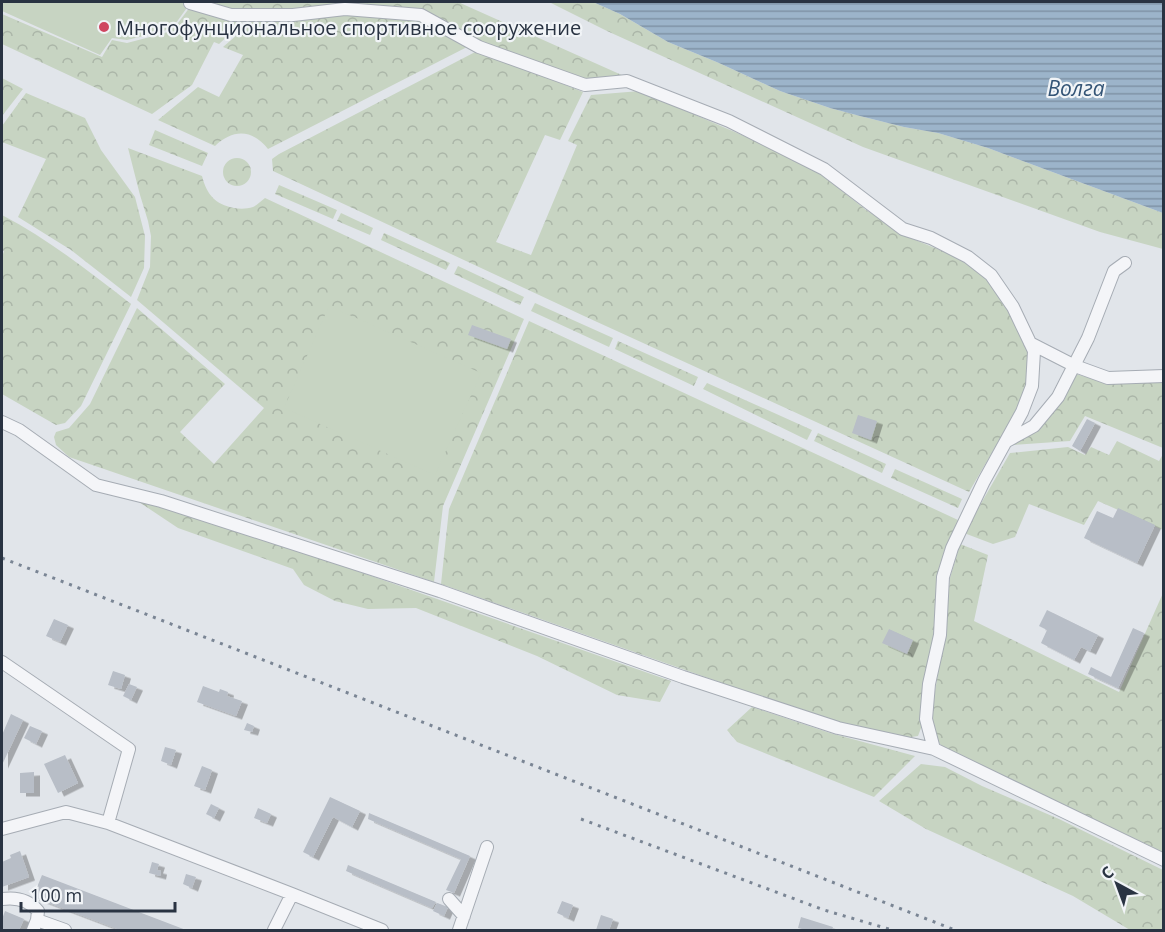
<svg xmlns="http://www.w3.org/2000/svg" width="1165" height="932" viewBox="0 0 1165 932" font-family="'Open Sans',sans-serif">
  <defs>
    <pattern id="forest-crowns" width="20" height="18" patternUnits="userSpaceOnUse" patternTransform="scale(1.5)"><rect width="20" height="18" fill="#c7d4c2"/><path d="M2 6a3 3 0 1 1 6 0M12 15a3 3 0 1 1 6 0" fill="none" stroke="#abb6a8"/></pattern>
    <pattern id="water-rules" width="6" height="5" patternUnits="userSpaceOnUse" patternTransform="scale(1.5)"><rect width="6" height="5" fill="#9cb4ca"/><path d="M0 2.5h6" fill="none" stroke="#7f93a6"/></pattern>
    <filter id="shadow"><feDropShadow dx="6" dy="3.5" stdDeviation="0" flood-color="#0004"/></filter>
  </defs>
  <rect width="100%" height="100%" fill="#e1e5ea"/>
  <path fill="url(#forest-crowns)" d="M207 2H458L624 76 586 80 480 41 420 9 343 4 293 10 228 9Z
    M549 2H593L620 14 668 42 719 63 780 91 830 108 860 116 904 127 938 133 988 148 1163 213V249L1100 232 863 147 607 31Z
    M190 7 246 19 219 44 214 42 192 85 152 114 2 44V14L102 57 112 40 127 43 165 33 178 23Z
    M345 13 418 18 469 46 268 149C252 129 233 129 215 146L158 120 198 87 219 97 243 55 223 47 253 21Z
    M479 50 583 92 560 140 545 135 496 242 531 255 577 145 568 141 591 95 640 91 751 139 822 175 866 210 913 239 964 260 989 282 1012 316 1027 348V385L1015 413 969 492 584 316 273 171 272 159 279 154Z
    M2 78 23 89 2 116Z
    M26 93 85 118 101 150 135 197 145 236 144 268 131 297 71 250 18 217 46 159 2 142V126Z
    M155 130 208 153 202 166 149 145Z
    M128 148 202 176C207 195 215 204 234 208 240 209 247 209 253 207 257 205 261 201 265 198L524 319 443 506 434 582 69 457 56 445 54 437 56 432 69 428 90 404 137 308 225 384 180 432 214 464 264 408 137 300 150 267 151 236 148 221 140 195Z
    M223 172a14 14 0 1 1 28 0a14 14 0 1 1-28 0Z
    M279 185 337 210 333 219 275 194Z
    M341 213 373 228 370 235 337 221Z
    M2 215C48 239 90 272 131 304L81 406 65 423 56 425 2 394V257L4 251 2 250Z
    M384 233 450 263 446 270 381 240Z
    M458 266 524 297 520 305 454 274Z
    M535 303 613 338 609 347 531 311Z
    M529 321 958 520 947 549 935 639 922 698 921 728 918 736 905 738 836 723 441 584 449 509Z
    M618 341 698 377 694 386 615 349Z
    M1076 374 1103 382 1163 381V448L1085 416 1070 441 1013 445 1033 431 1064 397Z
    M707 383 812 430 807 440 703 389Z
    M818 433 886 464 882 473 814 441Z
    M1117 441 1159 461 1163 454V530L1098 501 1084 525 1029 504 1015 537 993 544 964 533 1010 453 1068 447 1085 455 1091 447 1109 455Z
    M895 469 962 499 958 508 891 478Z
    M133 498 320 558 671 681 660 702 617 695 537 656 416 608 368 609 335 601 304 585 293 569 178 528Z
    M960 544 988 555 974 621 1119 692 1163 593V852L948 751 940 744 935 735 931 714 945 634 950 578Z
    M752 707 830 733 915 756 874 797 737 742 727 730Z
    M921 764 945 767 982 786 1059 819 1163 870V930H1130L1073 896 926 829 879 801Z"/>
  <path fill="#c7d4c2" d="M2 2H191L176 23 164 31 127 40 112 38 100 55 2 11Z
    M329 306 481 373 435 475 284 408Z"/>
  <path fill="url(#water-rules)" d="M593 2H1163V213L988 148 938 133 904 127 860 116 830 108 780 91 719 63 668 42 620 14Z"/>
  <path fill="#b8bec7" filter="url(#shadow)" d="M472 325 511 339 507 349 468 335Z
    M858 415 877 421 871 440 852 433Z
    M1087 419 1095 423 1080 451 1072 446Z
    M1118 508 1155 525 1137 563 1084 538 1097 511 1113 518Z
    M1047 610 1098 635 1090 651 1081 647 1074 660 1041 643 1047 630 1039 626Z
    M54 619 68 625 60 642 46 636Z
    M1133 628 1144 633 1118 688 1088 674 1091 667 1111 677Z
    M889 629 913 640 907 654 882 643Z
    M113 671 125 675 121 689 108 685Z
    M129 684 137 687 131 700 123 696Z
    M203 686 219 692 220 689 228 692 227 696 242 701 236 716 197 702Z
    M11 714 23 720 2 765V735Z
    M247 723 254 726 252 732 244 730Z
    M30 726 42 731 36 744 24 738Z
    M165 747 176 750 171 765 161 761Z
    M65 755 78 783 58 793 44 764Z
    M202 766 212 770 205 790 194 786Z
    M34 772V793H20V773Z
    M330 797 360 811 352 827 333 817 313 857 303 852Z
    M211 804 219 808 214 818 206 814Z
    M258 808 271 814 267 823 254 818Z
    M369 813 470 856 454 893 446 890 461 859 368 819Z
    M20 851 29 877 2 887V862L11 858 10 855Z
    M152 862 159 864 157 870 161 871 160 876 149 873Z
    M348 865 436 902 432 908 346 871Z
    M186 874 196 877 192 888 183 884Z
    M42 875 186 930H120L33 897Z
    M562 901 573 905 568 918 557 913Z
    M437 903 448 907 444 916 433 911Z
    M5 911 24 919 19 930H2V919Z
    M601 915 613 919 609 930H596Z
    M801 917 833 927 832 930H806L798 928Z"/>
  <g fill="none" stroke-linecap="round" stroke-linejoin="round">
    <g stroke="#a6acb4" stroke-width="14">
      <path id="minor" d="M190 3 231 15H293L345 9 421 15 479 47 585 85 627 81 729 121 824 169 903 229 931 238 968 257 991 275 1013 307 1034 351 1032 386 1022 412 984 481 952 548 943 577 940 635 929 684 926 719 934 749
        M1030 343 1075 366 1108 378 1164 376
        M2 422 19 430 96 485 161 501 440 591 683 677 838 728 934 749 1164 860
        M1007 441 1034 426 1058 397 1088 338 1114 271 1125 263
        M2 662 129 749 108 823
        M2 829 66 812 108 823 292 894 382 930
        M2 899C16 897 29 900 38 911L37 920 33 930
        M449 899 464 916
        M37 920 65 930
        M274 930 292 894
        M459 930 487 847"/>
    </g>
    <use href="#minor" stroke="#f4f5f8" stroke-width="12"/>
    <path stroke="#7a8594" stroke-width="3" stroke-dasharray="3 6" stroke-linecap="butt" d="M2 558 955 930
      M581 819 824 910 892 930"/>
  </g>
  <circle fill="#cf4660" stroke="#f1f4f7" stroke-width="2" cx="104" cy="27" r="6"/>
  <g text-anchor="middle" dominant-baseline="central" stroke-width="4.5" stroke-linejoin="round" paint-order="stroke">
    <g font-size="20" fill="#293342" stroke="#f1f4f7" text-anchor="start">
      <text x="116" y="27">Многофунциональное спортивное сооружение</text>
    </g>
    <g font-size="21" font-style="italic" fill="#335476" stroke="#f1f4f7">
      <text x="1076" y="88">Волга</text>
    </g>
  </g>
  <rect width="1165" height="932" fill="none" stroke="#293342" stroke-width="6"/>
  <g transform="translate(1117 884) rotate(319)" stroke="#f1f4f7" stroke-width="4.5" paint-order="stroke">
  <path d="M0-4.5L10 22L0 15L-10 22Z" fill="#293342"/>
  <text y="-9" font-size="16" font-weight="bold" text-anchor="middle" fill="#293342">С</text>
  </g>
  <path d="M21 902v9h154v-9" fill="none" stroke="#293342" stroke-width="3"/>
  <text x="30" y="902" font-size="18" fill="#293342" stroke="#f1f4f7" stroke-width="4.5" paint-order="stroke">100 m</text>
</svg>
